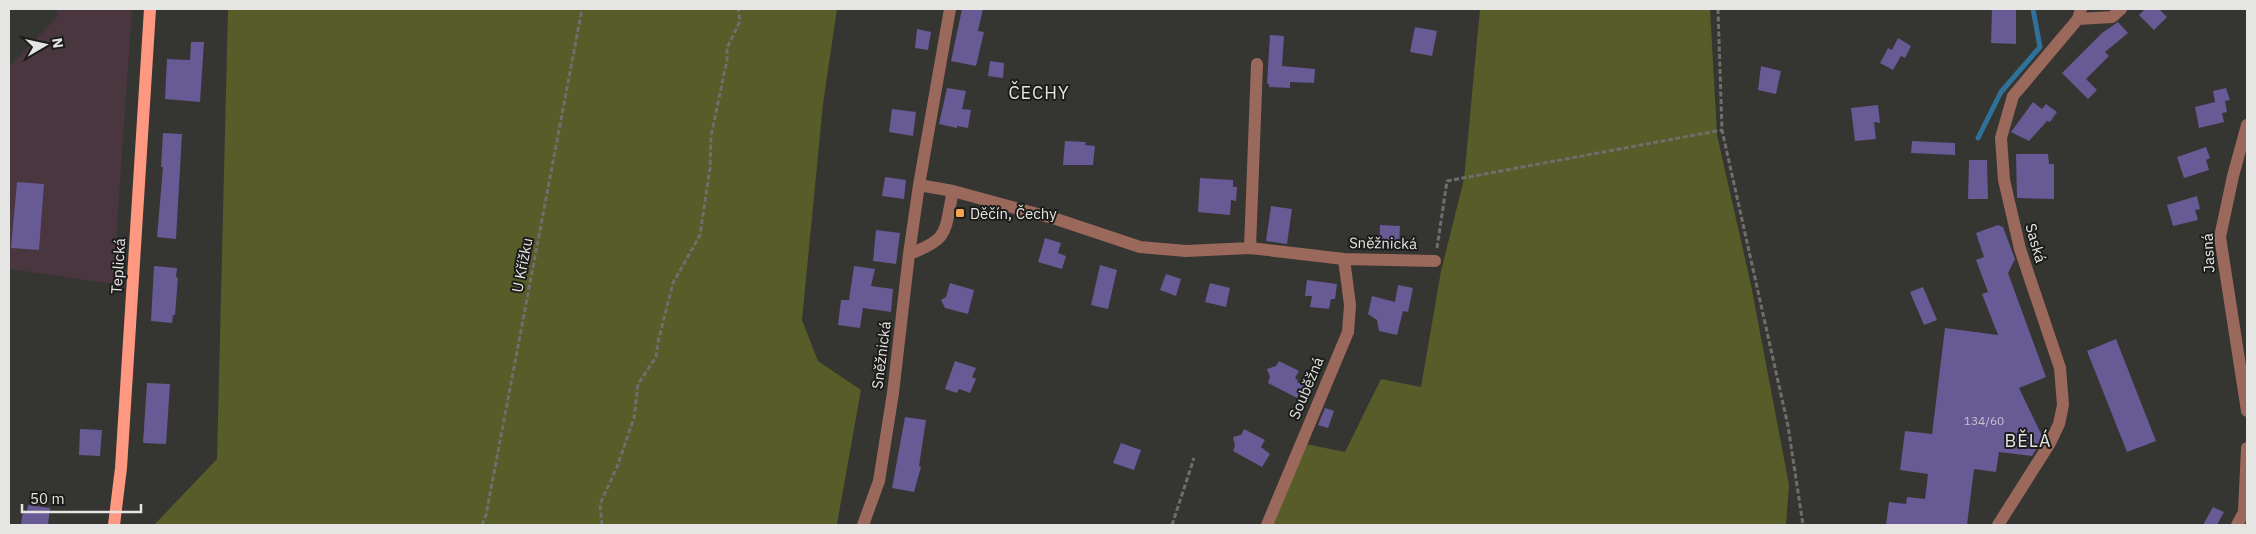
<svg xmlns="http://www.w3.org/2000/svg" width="2256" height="534" viewBox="0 0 2256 534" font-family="'IBM Plex Sans',sans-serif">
  <rect width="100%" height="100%" fill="#353532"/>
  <path fill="#49363e" d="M56 9H132L113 284 9 269V67L58 16Z"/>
  <path fill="#585c28" d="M228 9H837L823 104 802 320 818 361 861 390 837 524 154 525 217 459Z
    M1480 9H1710L1717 135 1751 285 1789 485 1786 525H1268L1296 442 1345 452 1381 379 1421 387 1441 271 1464 179Z"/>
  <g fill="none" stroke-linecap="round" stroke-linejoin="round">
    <path stroke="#30719a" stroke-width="5" d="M1978 138 2001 92 2040 47 2033 9"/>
  </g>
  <path fill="#675a95" d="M962 9H983L978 31 984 32 976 66 951 61Z
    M1992 9H2016V44L1991 43Z
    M2145 9H2159L2167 17 2154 30 2139 15Z
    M2118 22 2128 33 2105 52 2109 56 2086 79 2097 90 2088 99 2062 73 2102 33Z
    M1415 27 1437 31 1432 56 1410 52Z
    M917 29 931 32 928 50 915 48Z
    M1270 35 1284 36 1282 66 1315 69 1314 83 1290 82V88L1269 87V84H1267Z
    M1898 38 1911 46 1905 58 1901 56 1893 70 1880 63 1888 48 1892 50Z
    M191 42H204L200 102 165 99 167 59 190 60Z
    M990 61 1004 63 1003 78 988 76Z
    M1761 66 1781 71 1776 94 1758 90Z
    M947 88 966 91 962 109 971 110 968 128 957 126V128L939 124Z
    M2226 88 2230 100 2225 101 2227 112 2222 113 2224 122 2199 128 2195 107 2215 102 2213 91Z
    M2033 102 2042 109 2046 104 2057 112 2050 122 2047 121 2029 141 2011 132Z
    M1878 105 1880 123 1874 122 1876 139 1855 141 1851 108Z
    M892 109 916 112 913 136 889 132Z
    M163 133 182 134 176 239 157 237 163 167H161Z
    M1065 141 1086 142 1085 145 1095 146 1093 165H1063Z
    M1912 141 1955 143V155L1911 153Z
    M2206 147 2210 158 2206 160 2209 170 2184 178 2177 157Z
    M2016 154H2048L2049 164H2054V199L2017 198Z
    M1969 160H1987L1988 199H1968Z
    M885 177 906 180 904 199 882 196Z
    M1200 178 1233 180V187H1237L1236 201 1231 200 1230 215 1198 212Z
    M17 182 44 184 39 250 11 248Z
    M2197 196 2200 209 2195 210 2198 220 2173 226 2167 205Z
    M1271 206 1292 209 1287 244 1266 241Z
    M1380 225 1400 226 1399 249 1379 248Z
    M1998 225 2003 227 2015 259 2008 273 2046 377 2019 388 2043 438 2032 456 1999 452 1996 472 1974 469 1967 525H1886L1889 502 1906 504 1907 497 1925 499 1928 474 1900 470 1905 431 1932 434 1945 328 1998 335 1982 294 1988 292 1976 260 1984 257 1976 233Z
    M876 230 900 233 896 264 873 261Z
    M1045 238 1061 243 1058 253 1066 256 1062 269 1038 262Z
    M1100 265 1117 270 1108 309 1091 305Z
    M154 266 177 268 176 277 178 278 175 315H173L172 323 151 321Z
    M854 266 875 269 871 286 893 289 891 312 863 308 860 328 838 325 841 300H849Z
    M1166 274 1181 279 1176 296 1160 290Z
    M1307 280 1337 284 1335 299H1331L1329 309 1310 307 1312 296H1305Z
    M950 283 974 290 968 314 945 308 941 300 946 297Z
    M1210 283 1230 288 1226 307 1205 302Z
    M1398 285 1413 288 1408 312 1403 311 1397 335 1379 331 1377 320 1368 314 1372 296 1395 302Z
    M1923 287 1937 320 1924 325 1910 292Z
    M2116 339 2156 441 2127 452 2087 351Z
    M955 361 976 368 972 377 976 379 970 393 959 389 957 393 945 389Z
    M1279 361 1299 371 1295 378 1298 380 1297 382 1304 386 1297 398 1268 383 1270 377 1267 369 1276 366Z
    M147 383 170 384 166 444 143 443Z
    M1325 408 1334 411 1328 428 1318 425Z
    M905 417 926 420 919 466 921 467 914 492 892 488Z
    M80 429 102 430 100 456 79 455Z
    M1244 429 1265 440 1261 447 1270 454 1262 467 1233 451 1235 446 1233 437 1241 435Z
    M1121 443 1141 450 1134 470 1113 463Z
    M28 505 50 508 48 525H21L23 510 27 511Z
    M2213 507 2224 512 2217 525H2203Z"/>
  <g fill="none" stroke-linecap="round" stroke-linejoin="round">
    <path stroke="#6e6e6c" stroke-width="3" stroke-dasharray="5 2.5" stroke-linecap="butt" d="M1718 9 1722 130 1788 426 1803 525
      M1437 248 1447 181 1722 130
      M482 525 486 515 582 9
      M602 525 600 504 617 467 634 418 638 384 656 357 658 342 673 283 700 235 710 168 711 136 727 60V48L740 21 738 9
      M1172 525 1194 458"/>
    <path stroke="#9b685c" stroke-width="12" d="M2078 19 2112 17 2121 9
      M2247 125 2233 176 2220 237 2247 411
      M919 185 953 191 1056 219 1140 247 1186 251 1250 248 1344 259 1435 261
      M1250 248 1257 64
      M909 254C951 239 944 231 953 191
      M863 525 879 481 893 393 909 254 919 185 950 9
      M1267 525 1348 332 1350 305 1344 259
      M1998 525 2050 443 2059 424 2063 405 2060 368 2020 249 2004 180 2001 138 2013 96 2078 19 2081 9
      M2237 525 2244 512 2247 448"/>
    <path stroke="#ff9880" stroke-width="12" d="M114 525 121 468 150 9"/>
  </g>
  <rect fill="#f7a248" stroke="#1c1c1b" stroke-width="2" x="955" y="208" width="10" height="10" rx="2.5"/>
  <g text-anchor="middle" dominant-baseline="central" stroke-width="4" stroke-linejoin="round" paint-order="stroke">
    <g font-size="12" fill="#c6c2d0">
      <text x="1984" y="420">134/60</text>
    </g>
    <g font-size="15" fill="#e5e5e3" stroke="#1c1c1b" text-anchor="start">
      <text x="970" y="213">Děčín, Čechy</text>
    </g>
    <g font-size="15" fill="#e5e5e3" stroke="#1c1c1b">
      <text transform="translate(1383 243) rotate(1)">Sněžnická</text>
      <text transform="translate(2036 243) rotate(74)">Saská</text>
      <text transform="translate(2208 253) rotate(-93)">Jasná</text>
      <text transform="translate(522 265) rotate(-79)">U Křížku</text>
      <text transform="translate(118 266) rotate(-86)">Teplická</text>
      <text transform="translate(881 355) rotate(-83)">Sněžnická</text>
      <text transform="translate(1306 388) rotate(-67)">Souběžná</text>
    </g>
    <g font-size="18" letter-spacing="1" fill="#e5e5e3" stroke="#1c1c1b">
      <text x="1039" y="92">ČECHY</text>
      <text x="2028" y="440">BĚLÁ</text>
    </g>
  </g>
  <rect width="2256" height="534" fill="none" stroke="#e5e5e3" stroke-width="20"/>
  <g transform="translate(45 45) rotate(81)" stroke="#1c1c1b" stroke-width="4" paint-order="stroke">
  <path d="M0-4L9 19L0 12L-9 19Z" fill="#e5e5e3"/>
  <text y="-8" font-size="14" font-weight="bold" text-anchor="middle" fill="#e5e5e3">N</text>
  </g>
  <path d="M22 504v8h119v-8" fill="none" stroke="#e5e5e3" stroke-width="2.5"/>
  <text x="30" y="504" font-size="15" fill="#e5e5e3" stroke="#1c1c1b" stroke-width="4" paint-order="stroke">50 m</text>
</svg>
